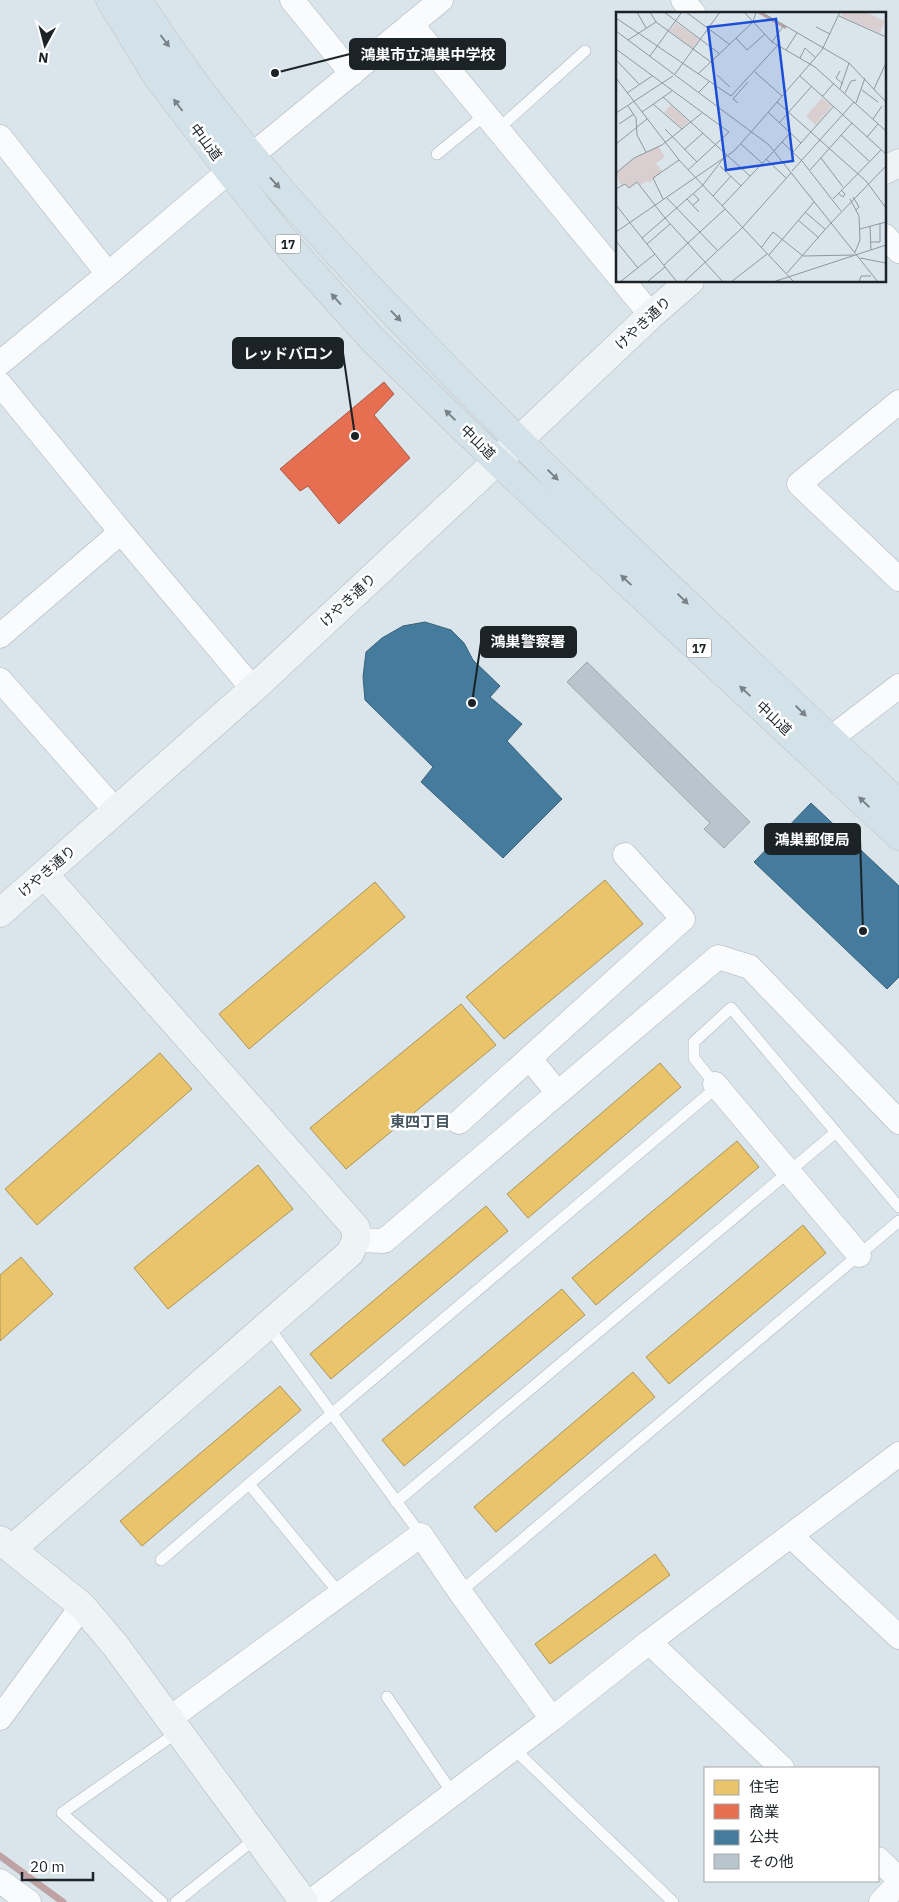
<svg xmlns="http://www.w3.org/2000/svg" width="899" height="1902" viewBox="0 0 899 1902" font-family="'IBM Plex Sans','Noto Sans JP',sans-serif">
  <rect width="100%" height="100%" fill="#dae5eb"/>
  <path fill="#e9c46a" stroke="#ac9456" d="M605 880 643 924 504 1039 466 997Z
    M375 882 405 917 249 1049 219 1014Z
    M461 1004 496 1045 346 1169 310 1128Z
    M160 1053 192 1089 37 1225 5 1189Z
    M660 1063 681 1087 528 1218 507 1194Z
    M737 1141 759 1167 596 1305 572 1278Z
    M258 1165 293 1209 168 1309 134 1268Z
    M486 1206 508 1231 331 1379 310 1354Z
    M803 1225 826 1253 669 1384 646 1357Z
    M21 1257 53 1294 0 1341V1275Z
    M562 1289 585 1315 404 1466 382 1440Z
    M633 1372 655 1397 496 1532 474 1507Z
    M280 1386 301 1410 142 1546 120 1521Z
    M655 1554 670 1575 550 1664 535 1644Z"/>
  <path fill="#e76f51" stroke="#aa5844" d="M384 382 394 394 374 415 410 458 339 524 308 486 300 491 280 469Z"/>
  <path fill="#457b9d" stroke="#39617a" d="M425 622 451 630 464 643 473 660 500 686 490 697 522 724 507 741 562 799 503 858 421 782 433 767 365 700 363 677 366 652 382 638 403 626Z
    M811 803 899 886V977L887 989 754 862Z"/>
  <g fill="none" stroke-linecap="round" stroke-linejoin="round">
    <path stroke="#bfa3a4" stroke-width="7" d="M0 1856 63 1902"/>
  </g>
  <path fill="#b8c5cc" stroke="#9ea6ab" d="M587 662 750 822 724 848 704 829 710 823 567 682Z"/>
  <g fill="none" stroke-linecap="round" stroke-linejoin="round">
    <g stroke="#acb5ba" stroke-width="12">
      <path id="lane" d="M498 129 585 51
        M437 154 486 114
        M267 1325 421 1535
        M396 1502 836 1132
        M161 1560 249 1484
        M460 1592 899 1221
        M340 1594 249 1484 717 1087 694 1058V1042L731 1008 899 1207
        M387 1697 453 1794
        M513 1748 673 1902
        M162 1902 62 1813 179 1731
        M176 1902 256 1838"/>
    </g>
    <g stroke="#acb5ba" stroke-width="25">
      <path id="street" d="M292 0 352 74
        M683 0 694 14
        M411 24 618 275
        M0 137 108 274
        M251 156 441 0
        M885 236 899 251
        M623 281 651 315
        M0 363 108 274 229 171
        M0 384 121 532 253 689
        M899 402 799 484 899 579
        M0 636 121 532
        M0 680 116 811
        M830 739 899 686
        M530 1059 557 1092
        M715 1084 859 1255
        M459 1122 683 919 625 855
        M356 1240 384 1241 718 957 750 967 899 1122
        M791 1536 899 1637
        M649 1642 782 1768
        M0 1718 82 1606
        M169 1719 421 1535 460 1592 552 1719
        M878 1859 899 1879
        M0 1881 29 1902
        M310 1902 552 1719 649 1642 899 1454
        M881 1902 899 1883"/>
    </g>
    <g stroke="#acb5ba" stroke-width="29">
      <path id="secondary" d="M885 170 899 163
        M0 913 253 689 497 461 651 315 690 281
        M0 1540 82 1606 115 1645 304 1902
        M12 1549 350 1253 356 1240V1228L44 874"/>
    </g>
    <g stroke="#bcc1c4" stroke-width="29">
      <path id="highway" d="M110 0 156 75 229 171 292 250 372 339 497 461 899 836
        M138 0C219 129 324 241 430 351 581 507 741 654 899 804"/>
    </g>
    <use href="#lane" stroke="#f9fbfc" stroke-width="11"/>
    <use href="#street" stroke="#f9fbfc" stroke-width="24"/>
    <use href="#secondary" stroke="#eef3f6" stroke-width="28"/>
    <use href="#highway" stroke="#d3e2e8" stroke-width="28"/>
  </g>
  <defs><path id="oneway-solid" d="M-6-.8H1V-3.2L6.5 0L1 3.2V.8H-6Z" transform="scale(1.25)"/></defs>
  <g fill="#788288">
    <use href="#oneway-solid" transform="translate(165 41) rotate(53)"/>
    <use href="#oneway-solid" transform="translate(178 105) rotate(-127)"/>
    <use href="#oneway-solid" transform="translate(275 183) rotate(48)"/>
    <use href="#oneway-solid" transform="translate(336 299) rotate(-132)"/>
    <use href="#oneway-solid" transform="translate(396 316) rotate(46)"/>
    <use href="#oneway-solid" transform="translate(450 415) rotate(-136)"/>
    <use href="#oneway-solid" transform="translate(553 475) rotate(44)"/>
    <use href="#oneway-solid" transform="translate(626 580) rotate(-137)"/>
    <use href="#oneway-solid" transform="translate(683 599) rotate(44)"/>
    <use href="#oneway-solid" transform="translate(745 691) rotate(-137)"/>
    <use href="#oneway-solid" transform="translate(801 711) rotate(44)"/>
    <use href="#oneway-solid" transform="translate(864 802) rotate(-136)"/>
  </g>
  <g text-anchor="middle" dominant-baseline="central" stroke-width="5" stroke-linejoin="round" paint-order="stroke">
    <g fill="#fff" stroke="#606568" stroke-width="1">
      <rect x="275.5" y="234.5" width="25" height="19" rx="4"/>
      <rect x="686.5" y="638.5" width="25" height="19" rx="4"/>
    </g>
    <g font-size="12" font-weight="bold" fill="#1c2327">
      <text x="288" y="244">17</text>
      <text x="699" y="648">17</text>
    </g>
    <g font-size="14" fill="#1c2327" stroke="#fff">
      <text transform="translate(206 142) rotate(53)">中山道</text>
      <text transform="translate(643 323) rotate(-43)">けやき通り</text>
      <text transform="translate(478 442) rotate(44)">中山道</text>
      <text transform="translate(348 600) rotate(-43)">けやき通り</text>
      <text transform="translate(774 718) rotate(43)">中山道</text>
      <text transform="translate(47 871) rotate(-41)">けやき通り</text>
    </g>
    <g font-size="15" font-weight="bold" fill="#465761" stroke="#fff">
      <text x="420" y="1121">東四丁目</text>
    </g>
  </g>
  <g transform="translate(616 12)">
    <rect width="270" height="270" fill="#dae5eb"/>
    <path d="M227 0H250L269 9 264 21 225 4ZM60 11 83 27 77 36 54 19ZM206 86 216 94 200 113 190 104ZM55 93 73 110 66 116 48 100ZM42 134 49 145 40 151 46 159 33 171 31 169 25 173 21 170 13 176 9 172 5 174 0 161 14 149Z" fill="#d9ced0"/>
    <path fill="none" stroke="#bfa3a4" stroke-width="2.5" d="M142 0 170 16"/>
    <path fill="none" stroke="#8e979d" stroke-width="1" d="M21 0 30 16M34 0 40 10 95 50M48 0 104 42M70 0 113 32M128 0 156 30 199 55 270 119M145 0 168 13M223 4 270 25M0 6 115 84 162 33M200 15 214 22M0 19 153 133 262 270M120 26 131 38 149 22M12 28 40 10M156 30 168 13 233 51 270 90M0 37 113 120 72 158M170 38 181 21M34 44 66 0M184 46 189 36 200 46M1 49 24 73M224 59 220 66 227 72M139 60 166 84M59 62 104 0M82 62 137 10 140 0M101 63 114 75M184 64 270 142M0 66 63 148 178 270M224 77 233 51M258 77 270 51M246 78 262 90M83 80 94 69M11 81 36 64M229 81 235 69 240 68M47 85 134 164M206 85 218 71M161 90 250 169 270 196M122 91 117 87 132 70M240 91 249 66M37 92 66 117M12 94 20 106 21 123 30 140M26 100 56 79M152 100 185 131M0 101 57 64M257 107 266 94M163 111 195 75M3 112 18 102M49 117 81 150M136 119 206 38 224 0M225 123 253 149M251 125 262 112M166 130 186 149 225 199M0 132 31 107M125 132 146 151M68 138 87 121M158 139 174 121M177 140 217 95M205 146 227 175M150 147 170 166M104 154 125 174M194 158 236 111M176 159 238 90M0 161 18 146 46 133 86 101M0 177 9 172 13 176 21 170 49 206 107 270M222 181 227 185 229 182 225 178M97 184 115 164M50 185 102 239M237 185 243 195 240 198M47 187 37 166 63 148M71 187 83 200M217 187 265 138M234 187 243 204 244 228 239 240M0 193 61 270M77 193 83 188 77 181M106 194 157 140M189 200 209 217M182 208 203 226M214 212 270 154M254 214 255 238M244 217 270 210M0 220 118 139 136 119M26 226 86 174 107 147M0 229 22 256M255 230H264V211M31 232 54 212M145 236 157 220 187 244 238 243M153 243 198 190M244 246 270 251M48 253 109 197M171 261 214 212M4 270 39 242M31 270 49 255M68 270 126 216 175 161M115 270 151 242M157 270 270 233M243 270 245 264H255"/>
    <path fill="#1d4ed8" fill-opacity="0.15" stroke="#1d4ed8" stroke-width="2.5" d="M160 7 177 149 110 158 92 15Z"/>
    <rect width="270" height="270" fill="none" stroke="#1c2327" stroke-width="2.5"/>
  </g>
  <path fill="none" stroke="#1c2327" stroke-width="2" d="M275 73L350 54M355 436L343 353M472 703L481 642M863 931L860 839"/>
  <g fill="#1c2327" stroke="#fff" stroke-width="2">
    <circle cx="275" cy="73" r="5"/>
    <circle cx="355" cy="436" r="5"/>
    <circle cx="472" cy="703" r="5"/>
    <circle cx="863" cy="931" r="5"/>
  </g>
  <g fill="#1c2327" stroke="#1c2327" stroke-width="2">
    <rect x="350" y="39" width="155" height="30" rx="5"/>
    <rect x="233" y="338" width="110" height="30" rx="5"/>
    <rect x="481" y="627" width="95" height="30" rx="5"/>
    <rect x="765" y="824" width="95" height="30" rx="5"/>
  </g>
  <g font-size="15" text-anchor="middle" font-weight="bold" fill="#fff">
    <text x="428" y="60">鴻巣市立鴻巣中学校</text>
    <text x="288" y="359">レッドバロン</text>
    <text x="528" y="647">鴻巣警察署</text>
    <text x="812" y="845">鴻巣郵便局</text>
  </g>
  <rect x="704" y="1767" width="175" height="115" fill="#ffffff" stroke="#a4a7a9"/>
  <rect x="714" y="1780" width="25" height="15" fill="#e9c46a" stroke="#a4a7a9"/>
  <text x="749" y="1792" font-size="15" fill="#1c2327">住宅</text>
  <rect x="714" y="1804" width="25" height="15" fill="#e76f51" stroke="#a4a7a9"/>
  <text x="749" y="1817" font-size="15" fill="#1c2327">商業</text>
  <rect x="714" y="1830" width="25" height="15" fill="#457b9d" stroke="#a4a7a9"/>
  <text x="749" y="1842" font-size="15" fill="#1c2327">公共</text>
  <rect x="714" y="1854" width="25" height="15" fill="#b8c5cc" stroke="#a4a7a9"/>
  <text x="749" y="1867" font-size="15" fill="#1c2327">その他</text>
  <g transform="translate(45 45) rotate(187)" stroke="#ffffff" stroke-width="4" paint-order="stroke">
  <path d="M0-4L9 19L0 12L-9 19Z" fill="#1c2327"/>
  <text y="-8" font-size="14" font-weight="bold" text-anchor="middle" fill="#1c2327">N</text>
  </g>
  <path d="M22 1872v8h71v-8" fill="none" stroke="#1c2327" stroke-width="2.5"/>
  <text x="30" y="1872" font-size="15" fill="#1c2327" stroke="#ffffff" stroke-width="4" paint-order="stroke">20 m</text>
</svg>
